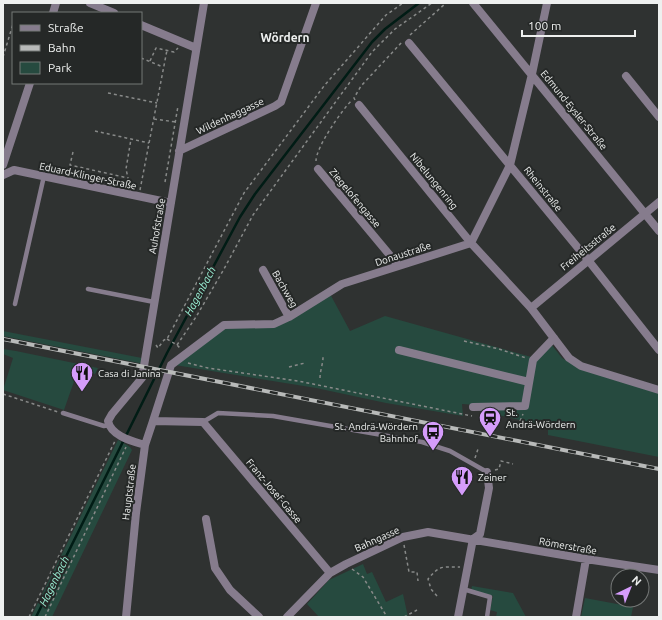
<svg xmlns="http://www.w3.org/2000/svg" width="662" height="620" viewBox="0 0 662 620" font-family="Ubuntu,sans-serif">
  <rect width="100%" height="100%" fill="#2f3231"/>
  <path fill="#264a3f" d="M329 292 350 331 385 316 535 358 551 344 562 358 577 367 659 393V457L548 435V427L478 410V405L462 404 463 416 386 403 316 388 175 365 224 325 274 324Z
    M3 331 142 358 144 364 3 336Z
    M3 349 16 351 98 368 95 374 78 370 64 410 3 390 13 358 3 354Z
    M118 440 130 447 132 450 52 617H31Z
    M363 564 367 574 372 572 386 602 403 594 408 617H319L307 604 329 580Z
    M472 586 513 593 526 617H496L497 612 490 610 493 596 471 590Z
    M585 598 633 607 631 617H581Z"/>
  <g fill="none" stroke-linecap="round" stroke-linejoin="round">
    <path stroke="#011c15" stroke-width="2.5" d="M36 617 167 353 240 217 255 194 372 42 385 29 419 3"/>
    <path stroke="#888a89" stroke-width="1.5" stroke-dasharray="3 3" stroke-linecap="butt" d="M410 35 446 3
      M3 57 13 24
      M141 58 163 67
      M150 61 156 48 174 52 178 48
      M108 93 157 103
      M355 100 354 98 361 86 402 42
      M154 119 176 122
      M95 131 149 143
      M73 152 70 165 128 178
      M316 161C316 147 342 110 352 100
      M165 182 178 106
      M126 186 128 178 126 169 131 139
      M140 190 167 50
      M167 339 177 345 180 348
      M464 341 499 349 526 358
      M156 345 158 348 164 340 167 339 244 193 324 86 386 15 403 3
      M177 345 196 317 224 269 253 215 372 52 395 29 432 3
      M188 363 208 368 298 381 472 416
      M289 367 305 363
      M320 378C320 371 323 364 323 357
      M3 394 58 412
      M520 421 523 414
      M520 423 528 425
      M475 458 478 449
      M495 470 499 469 501 461 513 464
      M404 545 409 572H417L418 581
      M352 569 363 577 387 617
      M437 596 431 589 428 579C440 565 441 567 460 567
      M29 617 115 441
      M45 617 126 447
      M404 617 417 610"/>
    <path stroke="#867c8d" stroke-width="4.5" d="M88 289 154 302
      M15 304 44 176
      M63 413 104 426 109 425
      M203 422 218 413 273 416 422 442 450 451 487 472
      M463 589 490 597 487 617"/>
    <path stroke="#867c8d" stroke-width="8" d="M90 3 114 13
      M473 3 659 231
      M53 13 56 3
      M141 25 196 48
      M409 43 588 260 659 350
      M626 76 659 117
      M359 105 471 243 531 308 569 358 581 366 659 390
      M179 151 275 106 281 102 316 3
      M3 165 30 83
      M318 169 398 265
      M3 175 14 170 171 203
      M263 270 289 317
      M531 308 659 202
      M399 350 529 382
      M473 407 525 406 533 360 554 338
      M153 421 203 422 330 573
      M145 445C132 441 111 436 108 421L112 414 142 378 204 3
      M206 519 215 568 230 590 259 617
      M473 539 480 534 489 488 487 472
      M126 617 136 513 145 445 153 421 171 365 224 325 274 324 289 317 342 284 471 243 510 165 532 74 547 3
      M287 617 330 573 346 564 403 537 428 532 586 559 659 570
      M458 617 473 539
      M576 617 586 559"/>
    <g stroke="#b8bab9" stroke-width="4">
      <path id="rail" d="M3 339 659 469"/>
    </g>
    <use href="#rail" stroke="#252827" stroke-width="2.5" stroke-dasharray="8" stroke-linecap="butt"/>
  </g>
  <defs>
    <g id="restaurant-pin" transform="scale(1.15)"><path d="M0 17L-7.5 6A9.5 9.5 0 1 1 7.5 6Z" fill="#d59cfb" stroke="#252827"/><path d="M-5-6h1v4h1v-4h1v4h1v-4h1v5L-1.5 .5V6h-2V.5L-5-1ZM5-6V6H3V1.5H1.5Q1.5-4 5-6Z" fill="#111"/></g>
    <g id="station-pin" transform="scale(1.15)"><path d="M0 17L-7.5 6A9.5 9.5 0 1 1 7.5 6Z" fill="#d59cfb" stroke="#252827"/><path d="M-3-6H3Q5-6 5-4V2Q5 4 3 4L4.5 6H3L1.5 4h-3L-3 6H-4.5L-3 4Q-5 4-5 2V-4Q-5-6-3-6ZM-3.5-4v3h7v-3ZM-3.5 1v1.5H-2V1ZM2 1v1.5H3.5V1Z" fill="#111"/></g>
    <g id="bus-pin" transform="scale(1.15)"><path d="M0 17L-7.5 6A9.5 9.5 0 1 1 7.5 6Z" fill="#d59cfb" stroke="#252827"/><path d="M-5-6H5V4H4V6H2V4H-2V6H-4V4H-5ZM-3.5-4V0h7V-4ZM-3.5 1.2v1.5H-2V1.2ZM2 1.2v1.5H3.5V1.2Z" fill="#111"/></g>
  </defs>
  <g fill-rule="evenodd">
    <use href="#restaurant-pin" x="82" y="373"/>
    <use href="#station-pin" x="490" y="418"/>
    <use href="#bus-pin" x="433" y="432"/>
    <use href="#restaurant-pin" x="462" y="477"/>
  </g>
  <g text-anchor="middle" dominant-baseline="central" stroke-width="4" stroke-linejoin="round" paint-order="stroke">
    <g font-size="10" fill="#eef0ef" stroke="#252827">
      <text transform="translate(574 110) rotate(51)">Edmund-Eysler-Straße</text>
      <text transform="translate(230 116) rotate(-25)">Wildenhaggasse</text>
      <text transform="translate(88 176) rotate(12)">Eduard-Klinger-Straße</text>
      <text transform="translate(434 181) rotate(51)">Nibelungenring</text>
      <text transform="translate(543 189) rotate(51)">Rheinstraße</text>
      <text transform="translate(355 198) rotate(50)">Ziegelofengasse</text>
      <text transform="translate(157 226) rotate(-80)">Auhofstraße</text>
      <text transform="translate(588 247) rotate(-39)">Freiheitsstraße</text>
      <text transform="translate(403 254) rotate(-18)">Donaustraße</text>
      <text transform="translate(285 289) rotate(60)">Bachweg</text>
      <text transform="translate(274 491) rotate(50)">Franz-Josef-Gasse</text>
      <text transform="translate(129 492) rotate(-83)">Hauptstraße</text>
      <text transform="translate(377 539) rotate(-24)">Bahngasse</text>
      <text transform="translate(568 546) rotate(10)">Römerstraße</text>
    </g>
    <g font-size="10" fill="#eef0ef" stroke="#252827" text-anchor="start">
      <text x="98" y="373">Casa di Janina</text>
      <text x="506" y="412">St.<tspan x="506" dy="12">Andrä-Wördern</tspan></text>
      <text x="418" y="426" text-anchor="end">St. Andrä-Wördern<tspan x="418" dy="12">Bahnhof</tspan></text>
      <text x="478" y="477">Zeiner</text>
    </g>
    <g font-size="11" font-style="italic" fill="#9cf3d7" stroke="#252827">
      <text transform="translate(200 291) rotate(-62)">Hagenbach</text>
      <text transform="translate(54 581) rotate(-64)">Hagenbach</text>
    </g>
    <g font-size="12" font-weight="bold" fill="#eef0ef" stroke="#252827">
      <text x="285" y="37">Wördern</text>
    </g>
  </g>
  <rect width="662" height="620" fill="none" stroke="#eef0ef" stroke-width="8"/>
  <rect x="12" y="12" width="130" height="72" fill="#252827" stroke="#757877"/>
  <rect x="20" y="25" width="20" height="6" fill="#867c8d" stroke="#757877"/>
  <text x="48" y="32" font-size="12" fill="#eef0ef">Straße</text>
  <rect x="20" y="45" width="20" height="6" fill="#b8bab9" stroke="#757877"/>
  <text x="48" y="52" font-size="12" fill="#eef0ef">Bahn</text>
  <rect x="20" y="62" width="20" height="12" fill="#264a3f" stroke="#757877"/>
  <text x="48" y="72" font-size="12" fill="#eef0ef">Park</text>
  <g transform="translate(630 588) rotate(43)"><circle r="19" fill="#252827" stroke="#757877"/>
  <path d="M0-3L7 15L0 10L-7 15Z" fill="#d59cfb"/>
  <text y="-6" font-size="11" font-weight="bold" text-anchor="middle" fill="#eef0ef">N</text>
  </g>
  <path d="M522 30v6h113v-6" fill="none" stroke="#eef0ef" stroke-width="2"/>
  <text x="528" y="30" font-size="12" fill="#eef0ef" stroke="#252827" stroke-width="3" paint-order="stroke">100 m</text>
</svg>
